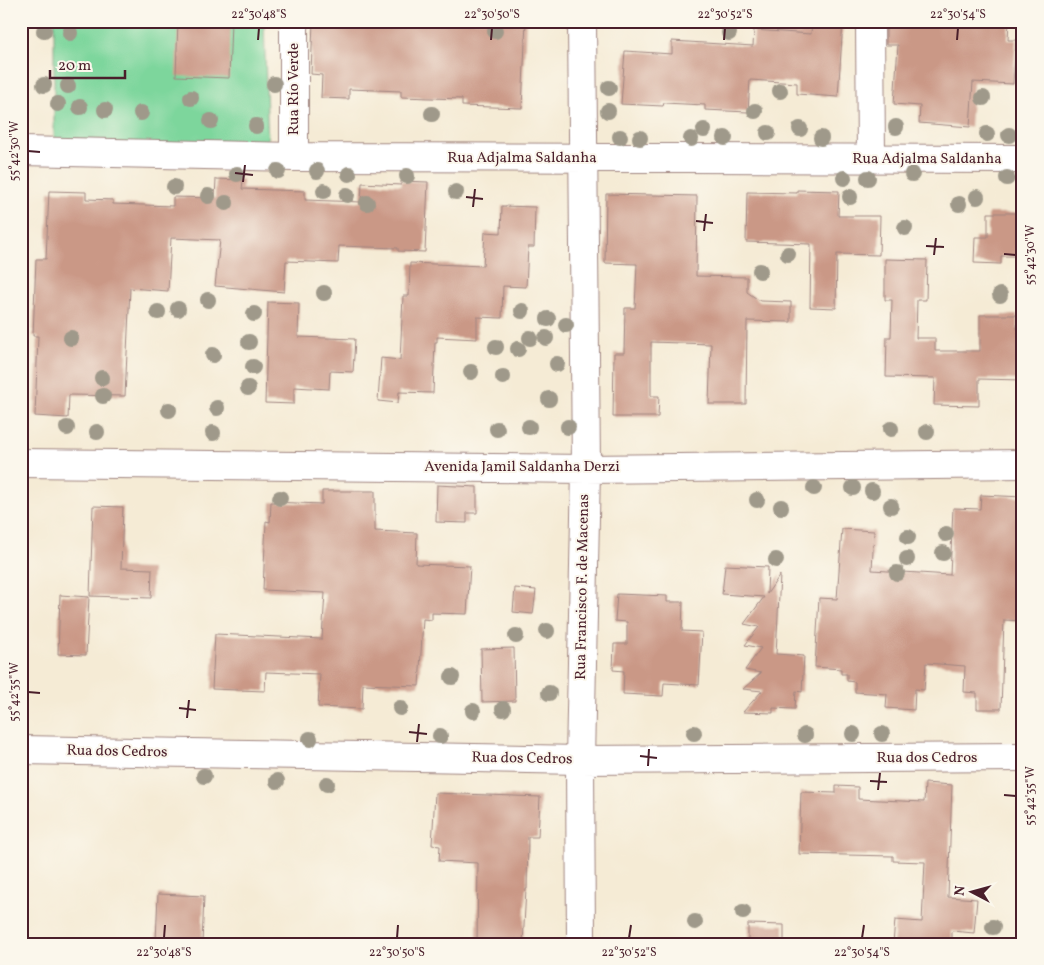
<svg xmlns="http://www.w3.org/2000/svg" width="1044" height="965" viewBox="0 0 1044 965" font-family="Vollkorn,serif">
  <rect width="100%" height="100%" fill="#fbf7ec"/>
  <filter id="ink" filterUnits="userSpaceOnUse"><feTurbulence type="fractalNoise" baseFrequency=".02" numOctaves="2"/><feDisplacementMap in="SourceGraphic" scale="10" xChannelSelector="R" yChannelSelector="G"/><feConvolveMatrix kernelMatrix="1 2 1 2 8 2 1 2 1" color-interpolation-filters="sRGB"/></filter>
  <filter id="wash" filterUnits="userSpaceOnUse"><feTurbulence type="fractalNoise" baseFrequency=".0096" numOctaves="4" result="noise"/><feDisplacementMap in="SourceGraphic" scale="20" xChannelSelector="R" yChannelSelector="G"/><feGaussianBlur stdDeviation="1.12" result="paint"/><feColorMatrix in="noise" values="0 0 0 0 0 0 0 0 0 0 0 0 0 0 0 0 0 1.4 0 .05"/><feComposite in="paint" operator="in"/></filter>
  <g filter="url(#wash)">
    <rect width="100%" height="100%" fill="#f5ebd5"/>
    <path fill="#7dd69c" stroke="#647a64" d="M54 21H264L268 148 54 149Z"/>
    <g id="blocks">
      <path fill="#ca9886" d="M178 21H231L229 78 176 76Z
        M313 21H526L522 108 462 106V99L401 97V91L349 89V99L321 98 322 75 311 74Z
        M812 21H843L838 97 797 94V83L750 80 748 112 705 110V105L664 103 663 106 621 104 625 51 672 54V41L753 46 754 30 811 34Z
        M886 21H1009L1008 40H1016L1013 84 973 82 970 127 919 123 920 106 894 104 898 45H886Z
        M216 179 243 180 242 189 305 191V200L361 202 362 183 401 185V181L428 182 425 252 398 251V248L339 246 338 263 286 261 284 292 215 286 220 240 171 238 168 291 130 288 125 396 69 395 68 418 35 416 38 336H33L36 259H46L49 191 86 192V199L113 200V204L173 206V197L215 198Z
        M797 190 839 191 838 216H880L879 255 837 254 836 308 810 307 811 244 746 242 747 192 797 193Z
        M606 194 697 196 696 276 747 277V292L760 301 791 302V322L747 321 746 404H709L711 344 651 342V396H659L658 417H613L614 353H624L625 308H635L637 264 605 263Z
        M502 206 535 207 534 247H528L526 287 503 286 502 318 477 317V339L437 337V342H435L433 393 399 392 398 403 378 401 381 358 400 360 403 296H409L410 263 483 266 485 232 501 233Z
        M988 213H1020L1017 256H1001V264L974 263 975 237H988Z
        M885 259 927 260 926 300H917L916 338H935V351H980V315H1017V329H1023V380L979 379V406L934 405 935 378 886 377 887 337H891L892 300H885Z
        M268 302 299 303 298 337 355 339 353 372 330 371 329 389 294 387V404L265 403Z
        M437 485 477 487V513H467V523L436 522Z
        M322 491H375V531L417 533 416 564 470 566 467 614 432 613V620L423 619 419 686 363 684 362 709 318 707 320 674 266 672 265 691 212 689 215 634 322 639 325 593 263 590 266 521 270 522 271 502 322 504Z
        M981 495 1023 497V621L1004 620 1001 709H977V693L964 692 965 666 926 663 924 690 915 689 914 710 886 708 887 694 855 692V682L847 681V674H841V669L815 667 819 598 837 599 842 529 874 531 872 570 950 575 953 508 980 509Z
        M93 506 123 507 121 568 152 569 151 598 90 596Z
        M725 565 768 567 767 594 780 575 776 654 804 656 802 692 796 691 795 709 773 708V713L743 712 762 691 743 689 761 673 745 670 761 648 745 645 759 627 744 624 764 597 722 594Z
        M515 588 536 590 533 614 513 612Z
        M617 594 667 596V602H683L682 631 702 632 699 685 664 683 663 696 623 694 624 671 613 670 614 644H627V622L615 621Z
        M60 595 89 597 86 655 58 654Z
        M514 648 515 701 482 702 481 649Z
        M925 783 952 785 948 897 977 899 974 933 952 931V944H893L895 920 922 922 925 862 893 861V856L799 854 801 792 836 793V786L858 787V799L924 802Z
        M435 793 540 797 538 837H528L527 889H526L523 944H477L478 863 439 861 440 846 432 845Z
        M158 894 204 896 202 944 156 941Z
        M748 924 784 925V944H748Z"/>
    </g>
  </g>
  <g filter="url(#ink)">
    <use href="#blocks" fill-opacity="0" stroke="#a08580" stroke-width="1"/>
    <g fill="none" stroke-linecap="round" stroke-linejoin="round">
      <g stroke="#a08580" stroke-width="30">
        <path id="minor" d="M294 21V157
          M870 21 871 159
          M21 151 294 157 1023 159
          M21 463 586 469 1023 464
          M21 750 580 760 1023 757
          M581 944 580 760 586 469 582 21"/>
      </g>
      <use href="#minor" stroke="#fff" stroke-width="28"/>
    </g>
    <g fill="#9f998a">
      <circle cx="44" cy="31" r="8"/>
      <circle cx="495" cy="31" r="8"/>
      <circle cx="70" cy="33" r="8"/>
      <circle cx="729" cy="33" r="8"/>
      <circle cx="274" cy="84" r="8"/>
      <circle cx="44" cy="85" r="8"/>
      <circle cx="68" cy="86" r="8"/>
      <circle cx="609" cy="88" r="8"/>
      <circle cx="780" cy="91" r="8"/>
      <circle cx="191" cy="98" r="8"/>
      <circle cx="983" cy="98" r="8"/>
      <circle cx="58" cy="104" r="8"/>
      <circle cx="80" cy="107" r="8"/>
      <circle cx="105" cy="110" r="8"/>
      <circle cx="608" cy="111" r="8"/>
      <circle cx="755" cy="111" r="8"/>
      <circle cx="141" cy="113" r="8"/>
      <circle cx="432" cy="114" r="8"/>
      <circle cx="211" cy="121" r="8"/>
      <circle cx="256" cy="126" r="8"/>
      <circle cx="896" cy="127" r="8"/>
      <circle cx="800" cy="129" r="8"/>
      <circle cx="704" cy="130" r="8"/>
      <circle cx="768" cy="133" r="8"/>
      <circle cx="987" cy="134" r="8"/>
      <circle cx="1009" cy="135" r="8"/>
      <circle cx="620" cy="137" r="8"/>
      <circle cx="640" cy="138" r="8"/>
      <circle cx="725" cy="138" r="8"/>
      <circle cx="821" cy="138" r="8"/>
      <circle cx="691" cy="139" r="8"/>
      <circle cx="278" cy="171" r="8"/>
      <circle cx="317" cy="171" r="8"/>
      <circle cx="237" cy="174" r="8"/>
      <circle cx="349" cy="174" r="8"/>
      <circle cx="912" cy="174" r="8"/>
      <circle cx="407" cy="176" r="8"/>
      <circle cx="844" cy="178" r="8"/>
      <circle cx="868" cy="178" r="8"/>
      <circle cx="1007" cy="178" r="8"/>
      <circle cx="174" cy="187" r="8"/>
      <circle cx="324" cy="191" r="8"/>
      <circle cx="456" cy="192" r="8"/>
      <circle cx="347" cy="195" r="8"/>
      <circle cx="208" cy="196" r="8"/>
      <circle cx="850" cy="197" r="8"/>
      <circle cx="977" cy="197" r="8"/>
      <circle cx="226" cy="203" r="8"/>
      <circle cx="367" cy="203" r="8"/>
      <circle cx="959" cy="204" r="8"/>
      <circle cx="905" cy="228" r="8"/>
      <circle cx="788" cy="254" r="8"/>
      <circle cx="760" cy="271" r="8"/>
      <circle cx="324" cy="293" r="8"/>
      <circle cx="1000" cy="295" r="8"/>
      <circle cx="208" cy="300" r="8"/>
      <circle cx="178" cy="309" r="8"/>
      <circle cx="522" cy="311" r="8"/>
      <circle cx="158" cy="312" r="8"/>
      <circle cx="254" cy="314" r="8"/>
      <circle cx="548" cy="319" r="8"/>
      <circle cx="566" cy="325" r="8"/>
      <circle cx="71" cy="338" r="8"/>
      <circle cx="530" cy="338" r="8"/>
      <circle cx="546" cy="338" r="8"/>
      <circle cx="249" cy="342" r="8"/>
      <circle cx="496" cy="347" r="8"/>
      <circle cx="518" cy="349" r="8"/>
      <circle cx="213" cy="355" r="8"/>
      <circle cx="557" cy="364" r="8"/>
      <circle cx="253" cy="367" r="8"/>
      <circle cx="471" cy="372" r="8"/>
      <circle cx="503" cy="377" r="8"/>
      <circle cx="102" cy="378" r="8"/>
      <circle cx="248" cy="388" r="8"/>
      <circle cx="103" cy="396" r="8"/>
      <circle cx="549" cy="399" r="8"/>
      <circle cx="217" cy="408" r="8"/>
      <circle cx="169" cy="410" r="8"/>
      <circle cx="529" cy="427" r="8"/>
      <circle cx="568" cy="427" r="8"/>
      <circle cx="67" cy="428" r="8"/>
      <circle cx="497" cy="429" r="8"/>
      <circle cx="891" cy="429" r="8"/>
      <circle cx="97" cy="432" r="8"/>
      <circle cx="927" cy="432" r="8"/>
      <circle cx="213" cy="433" r="8"/>
      <circle cx="814" cy="488" r="8"/>
      <circle cx="853" cy="488" r="8"/>
      <circle cx="872" cy="491" r="8"/>
      <circle cx="280" cy="498" r="8"/>
      <circle cx="757" cy="500" r="8"/>
      <circle cx="891" cy="506" r="8"/>
      <circle cx="781" cy="507" r="8"/>
      <circle cx="946" cy="534" r="8"/>
      <circle cx="908" cy="537" r="8"/>
      <circle cx="943" cy="553" r="8"/>
      <circle cx="907" cy="559" r="8"/>
      <circle cx="776" cy="560" r="8"/>
      <circle cx="897" cy="573" r="8"/>
      <circle cx="547" cy="631" r="8"/>
      <circle cx="516" cy="636" r="8"/>
      <circle cx="452" cy="677" r="8"/>
      <circle cx="549" cy="693" r="8"/>
      <circle cx="400" cy="708" r="8"/>
      <circle cx="503" cy="709" r="8"/>
      <circle cx="473" cy="711" r="8"/>
      <circle cx="694" cy="733" r="8"/>
      <circle cx="853" cy="734" r="8"/>
      <circle cx="882" cy="734" r="8"/>
      <circle cx="805" cy="735" r="8"/>
      <circle cx="440" cy="736" r="8"/>
      <circle cx="310" cy="739" r="8"/>
      <circle cx="204" cy="776" r="8"/>
      <circle cx="277" cy="781" r="8"/>
      <circle cx="327" cy="784" r="8"/>
      <circle cx="743" cy="912" r="8"/>
      <circle cx="695" cy="922" r="8"/>
      <circle cx="993" cy="927" r="8"/>
    </g>
  </g>
  <path fill="none" stroke="#4a1f2b" stroke-width="2" d="M258 40 259 28M491 40 492 28M724 40 725 28M957 40 958 28M28 151 40 152M235 173 253 175M243 182 245 165M466 197 483 199M473 207 475 189M696 221 713 223M704 231 706 214M926 246 944 247M1004 254 1016 255M934 255 936 238M28 692 40 693M179 708 196 710M187 718 189 700M409 732 427 734M417 742 419 724M640 756 657 758M648 766 649 749M870 781 887 782M878 790 880 773M1004 795 1016 796M164 938 165 925M397 938 398 925M629 938 631 925M862 938 864 925"/>
  <g text-anchor="middle" dominant-baseline="central" stroke-width="4" stroke-linejoin="round" paint-order="stroke">
    <g font-size="15" fill="#4a1f2b" stroke="#fbf7ec">
      <text transform="translate(294 89) rotate(-90)">Rua Río Verde</text>
      <text x="522" y="158">Rua Adjalma Saldanha</text>
      <text x="927" y="159">Rua Adjalma Saldanha</text>
      <text x="522" y="467">Avenida Jamil Saldanha Derzi</text>
      <text transform="translate(583 587) rotate(-89)">Rua Francisco F. de Macenas</text>
      <text transform="translate(117 752) rotate(1)">Rua dos Cedros</text>
      <text x="927" y="758">Rua dos Cedros</text>
      <text transform="translate(522 759) rotate(1)">Rua dos Cedros</text>
    </g>
  </g>
  <rect width="1044" height="965" fill="none" stroke="#fbf7ec" stroke-width="55"/>
  <g transform="translate(972 892) rotate(276)" stroke="#fbf7ec" stroke-width="4" paint-order="stroke">
  <path d="M0-4L9 19L0 12L-9 19Z" fill="#4a1f2b"/>
  <text y="-8" font-size="14" font-weight="bold" text-anchor="middle" fill="#4a1f2b">N</text>
  </g>
  <path d="M50 70v8h75v-8" fill="none" stroke="#4a1f2b" stroke-width="2.5"/>
  <text x="58" y="70" font-size="15" fill="#4a1f2b" stroke="#fbf7ec" stroke-width="4" paint-order="stroke">20 m</text>
  <rect x="28" y="28" width="988" height="910" fill="none" stroke="#4a1f2b" stroke-width="2"/>
  <g font-size="12" text-anchor="middle" fill="#4a1f2b">
    <text x="259" y="18">22°30'48"S</text>
    <text x="492" y="18">22°30'50"S</text>
    <text x="725" y="18">22°30'52"S</text>
    <text x="958" y="18">22°30'54"S</text>
    <text transform="translate(14 151) rotate(-90)" y="4">55°42'30"W</text>
    <text transform="translate(1030 255) rotate(-90)" y="4">55°42'30"W</text>
    <text transform="translate(14 692) rotate(-90)" y="4">55°42'35"W</text>
    <text transform="translate(1030 796) rotate(-90)" y="4">55°42'35"W</text>
    <text x="164" y="956">22°30'48"S</text>
    <text x="397" y="956">22°30'50"S</text>
    <text x="629" y="956">22°30'52"S</text>
    <text x="862" y="956">22°30'54"S</text>
  </g>
</svg>
